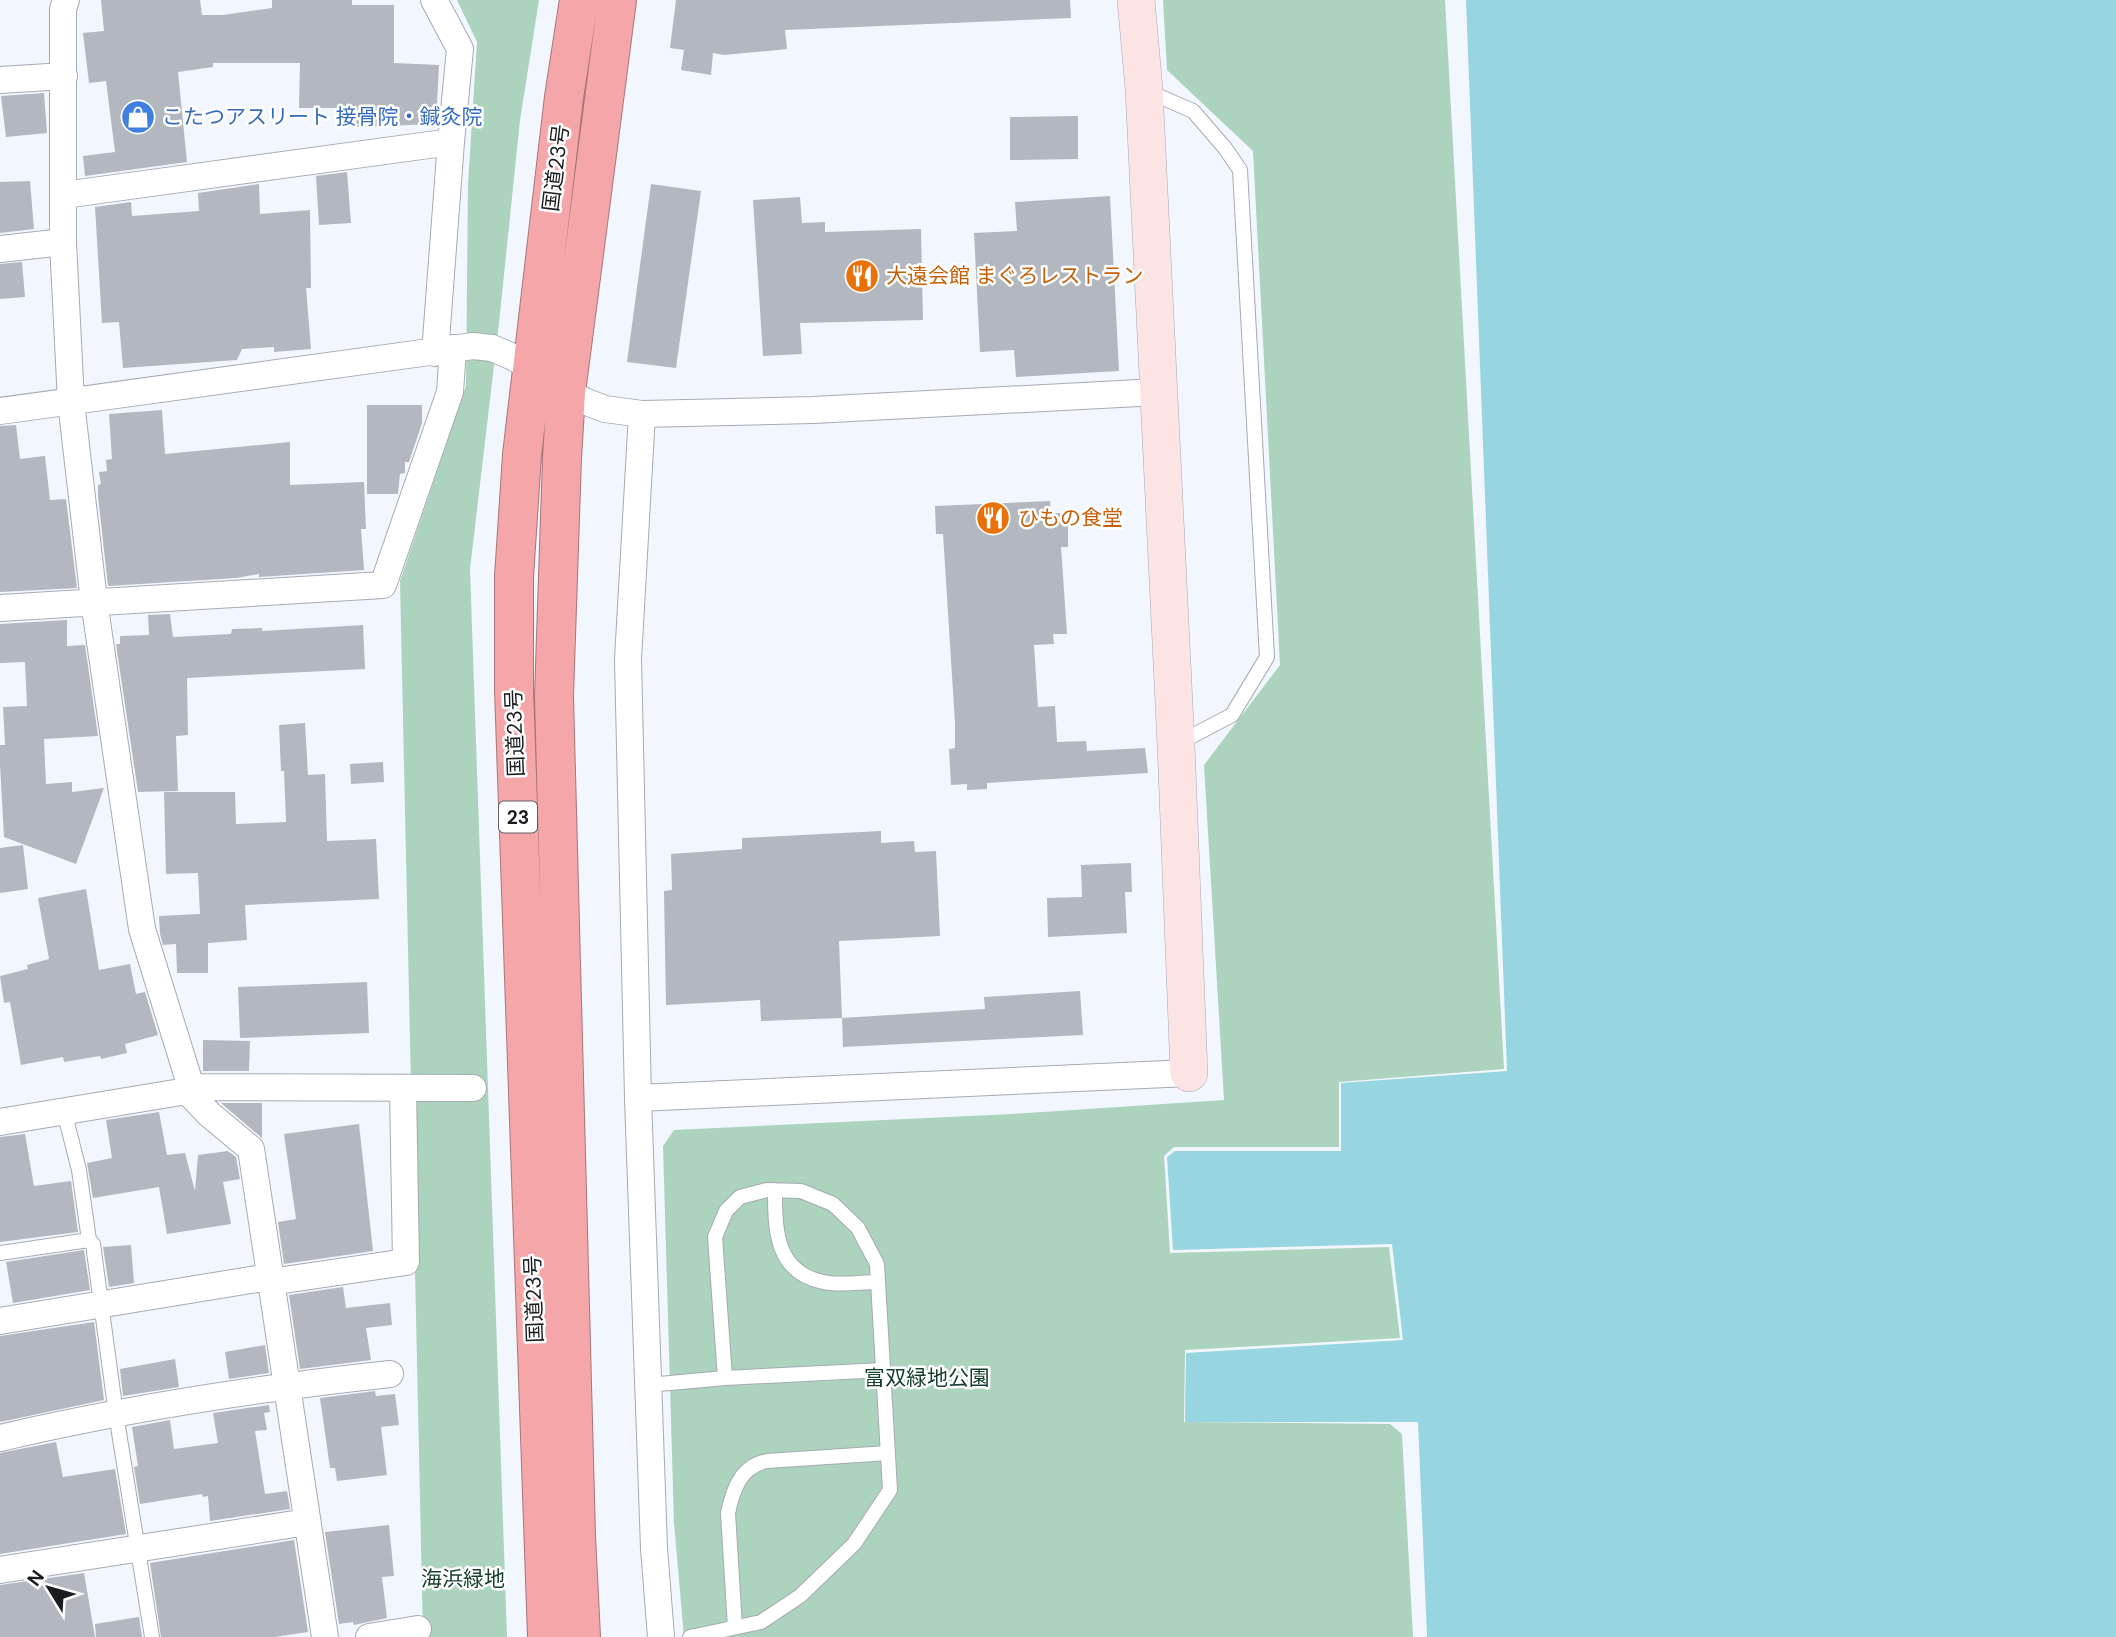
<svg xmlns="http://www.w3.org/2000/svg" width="2116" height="1637" viewBox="0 0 2116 1637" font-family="'DM Sans','Noto Sans JP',sans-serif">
  <rect width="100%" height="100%" fill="#f2f6fe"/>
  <path fill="#abd3bd" d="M457 0H539L520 120 499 323 470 569 507 1637H423L400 581 466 386 468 184 477 42Z
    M1163 0H1445L1504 1069 1339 1082V1147H1174L1164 1156 1170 1253 1389 1247 1400 1338 1185 1350 1184 1422 1390 1424 1402 1434 1413 1637H684L674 1523 663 1146 674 1130 1012 1114 1224 1100 1204 765 1280 665 1253 151 1167 70Z"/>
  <path fill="#97d6e0" d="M1466 0H2116V1637H1427L1418 1422H1185L1186 1353 1403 1340 1392 1244 1173 1250 1167 1157 1175 1151H1341V1083L1507 1071Z"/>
  <path fill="#b3b7c0" d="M101 0H200L202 15H223L272 8V0H352V5H394V63L439 65 436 124 356 127V108H299L300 63H213V67L178 72 187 162 85 176 83 156 115 152 106 81 89 83 83 33 104 31Z
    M676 0H1070L1071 18 785 30 787 49 724 55 713 53 711 75 681 70 684 50 670 48Z
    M44 93 47 133 6 137 1 96Z
    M1078 116V159L1010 160V117Z
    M347 172 351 223 319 225 316 176Z
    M30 181 34 229 0 233V182Z
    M259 184 260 214 310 210 311 288H306L311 349 274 352V347L242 349 237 360 123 368 119 322 102 323 95 207 131 202 132 216 199 211 198 193Z
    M651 184 701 191 676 368 627 362Z
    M1110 196 1119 371 1016 377 1014 350 980 352 974 233 1017 231 1015 202Z
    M800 197 802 223 825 222V232L921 229 923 320 800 323 802 354 763 356 753 200Z
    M22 262 25 297 0 299V264Z
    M367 405H422V423L409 462H405V473L400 474 398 494H367Z
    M162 410 165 454 290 442V485L364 482 366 529H361L364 570 259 577V574L236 578 108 586 98 496V485L101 484 99 472 107 471 106 460 112 459 109 414Z
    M16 425 20 459 45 456 50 500 66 499 77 588 0 592V426Z
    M1050 501 1051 513H1068V547H1061L1067 634H1053L1054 644 1034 645 1038 707 1055 706 1057 742 1086 741 1087 751 1145 748 1148 773 987 783V789L967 790V784L951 785 949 749 955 748V723L943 534H936L935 506Z
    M170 614 173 637 231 634 232 629 262 628V631L363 625 365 669 187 678 188 735 176 736 178 791 138 792 116 644H120V636L149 635 148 615Z
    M67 620V646L85 645 98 736 44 739 46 784 72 782V792L104 788 76 864 4 837 0 765V745H5L3 707 27 706 25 662 0 663V624Z
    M305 723 308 775 325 774 327 841 376 839 379 899 245 905 247 940 208 943V973H177L176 944 163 945 160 934 159 916 200 914 198 873 166 874 164 792H235L236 824 286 822 284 771H281L279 725Z
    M383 762 384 782 351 784 350 764Z
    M881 831V843L914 841 915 852 936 851 940 936 839 941 842 1018 761 1021 760 1000 666 1005 664 891 672 890 671 854 742 849V838Z
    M23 845 28 889 0 893V848Z
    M1131 863 1132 892H1125L1127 933 1048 937 1047 898 1082 897 1081 865Z
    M86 889 99 970 130 964 136 994 145 992 158 1035 125 1044 127 1053 101 1059 100 1056 64 1062 63 1057 21 1065 10 1002 4 1003 0 976 28 969 27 965 49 959 38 898Z
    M367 982 369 1033 240 1038 238 987Z
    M1080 991 1083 1035 843 1047 842 1018 985 1009 984 997Z
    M203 1040 250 1041 249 1071H203Z
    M221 1103H262V1138Z
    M159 1112 167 1155 185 1153 195 1191 198 1155 228 1151 236 1157 240 1179 223 1182 231 1224 167 1234 159 1187 93 1198 87 1163 112 1158 106 1120Z
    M359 1124 373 1251 284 1264 278 1222 296 1219 284 1134Z
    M25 1134 34 1186 71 1181 78 1232 0 1242V1137Z
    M131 1245 134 1283 109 1287 103 1247Z
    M84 1250 90 1290 13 1303 6 1262Z
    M343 1287 346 1308 390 1303 392 1325 366 1328 371 1360 300 1369 289 1295Z
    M94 1322 104 1400 0 1422V1336Z
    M265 1345 269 1373 229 1379 225 1352Z
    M175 1359 179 1387 123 1396 120 1369Z
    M375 1391 376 1396 395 1394 399 1425 381 1427 387 1475 337 1481 335 1468H330L320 1398Z
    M269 1405 270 1412 264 1413 267 1430 255 1431 265 1494 287 1491 290 1509 210 1521 208 1496 203 1497 202 1494 140 1504 134 1467 138 1466 132 1427 170 1420 174 1449 218 1443 213 1413Z
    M56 1442 63 1477 115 1469 126 1534 0 1554V1453Z
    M389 1525 394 1576 382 1577 387 1618 354 1625 353 1622 339 1624 325 1532Z
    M294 1540 308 1632 275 1637H161L150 1563Z
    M84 1573 95 1637H0V1585Z
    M139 1617 142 1637H96L95 1624Z"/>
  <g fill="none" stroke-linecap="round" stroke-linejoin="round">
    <g stroke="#a6aab3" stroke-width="16">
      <path id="lane" d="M1147 91 1193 111 1225 148 1240 170 1267 657 1232 715 1177 744
        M775 1190C775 1229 775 1272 823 1282 839 1286 860 1282 878 1282
        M89 1240 93 1244 116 1414 152 1637
        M0 1253 89 1240 79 1170 64 1111
        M648 1385 725 1378 883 1370
        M735 1627 728 1513C733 1489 741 1466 767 1461L888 1453
        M690 1637 761 1622 800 1596 854 1544 890 1490 877 1264 858 1228 833 1204 801 1191 767 1190 740 1197 726 1211 715 1237 725 1378"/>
    </g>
    <g stroke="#a6aab3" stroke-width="28">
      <path id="street" d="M66 0 63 9V242L71 402 94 601 142 929 191 1087
        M434 0 460 49 451 142 435 353
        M0 80 64 76
        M64 195 451 142
        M0 249 63 242
        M0 411 473 346 492 348 513 357 584 401 605 409 642 414 813 410 1158 392
        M0 608 383 585 450 392 453 348
        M187 1091 209 1114 251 1149 325 1637
        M638 1098 628 659 642 414
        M0 1122 187 1091 191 1087 473 1088
        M270 1282 406 1262 403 1088
        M0 1321 269 1277
        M0 1438C128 1408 260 1388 390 1374
        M0 1570 307 1522
        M369 1637 418 1629
        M661 1637 654 1548 638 1098 1189 1073"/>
    </g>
    <g stroke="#a6aab3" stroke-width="38">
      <path id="secondary" d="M1136 0 1144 89 1176 745 1189 1073"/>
    </g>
    <g stroke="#a87679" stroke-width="40">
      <path id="highway" d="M547 1637 514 690V577L522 455 564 97 579 0
        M581 1637 576 1536 554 696 562 458 566 392 617 0"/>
    </g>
    <use href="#lane" stroke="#fff" stroke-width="14"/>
    <use href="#street" stroke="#fff" stroke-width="26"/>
    <use href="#secondary" stroke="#fce4e5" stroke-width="37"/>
    <use href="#highway" stroke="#f4a6a9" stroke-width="38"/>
  </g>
  <defs>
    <g id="shop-disc" transform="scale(1.75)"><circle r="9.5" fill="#3f7fe0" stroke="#fff"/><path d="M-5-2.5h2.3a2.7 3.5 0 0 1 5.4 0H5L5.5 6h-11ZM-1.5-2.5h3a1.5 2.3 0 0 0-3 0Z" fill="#fff"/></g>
    <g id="restaurant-disc" transform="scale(1.75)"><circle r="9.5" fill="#e8710a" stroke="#fff"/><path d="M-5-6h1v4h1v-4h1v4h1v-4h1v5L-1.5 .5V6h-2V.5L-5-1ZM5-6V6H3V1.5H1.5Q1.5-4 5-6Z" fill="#fff"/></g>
  </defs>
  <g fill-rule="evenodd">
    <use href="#shop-disc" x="138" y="117"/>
    <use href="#restaurant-disc" x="862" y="276"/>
    <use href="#restaurant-disc" x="993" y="518"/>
  </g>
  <g text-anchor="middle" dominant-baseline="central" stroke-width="5" stroke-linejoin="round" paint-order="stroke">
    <rect fill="#fff" stroke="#5f6062" stroke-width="2" x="499" y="801.5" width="38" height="31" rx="5"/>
    <g font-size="19" font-weight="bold" fill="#1a1c1f">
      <text x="518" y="817">23</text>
    </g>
    <g font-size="21" fill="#366cbe" stroke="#fff" text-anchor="start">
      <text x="162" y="117">こたつアスリート 接骨院・鍼灸院</text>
    </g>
    <g font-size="21" fill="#1a1c1f" stroke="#fff">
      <text transform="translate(556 168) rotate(-83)">国道23号</text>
      <text transform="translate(515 733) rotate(-92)">国道23号</text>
      <text transform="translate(534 1299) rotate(-92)">国道23号</text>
    </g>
    <g font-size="21" fill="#c56008" stroke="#fff" text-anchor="start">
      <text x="886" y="276">大遠会館 まぐろレストラン</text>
      <text x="1018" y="518">ひもの食堂</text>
    </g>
    <g font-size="21" fill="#143d2a" stroke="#fff">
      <text x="927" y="1378">富双緑地公園</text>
      <text x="463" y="1579">海浜緑地</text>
    </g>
  </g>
  <g transform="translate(49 1588) rotate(307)" stroke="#ffffff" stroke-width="5" paint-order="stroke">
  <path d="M0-5L12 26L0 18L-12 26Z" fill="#1a1c1f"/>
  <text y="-10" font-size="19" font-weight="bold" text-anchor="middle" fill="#1a1c1f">N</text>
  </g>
</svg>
